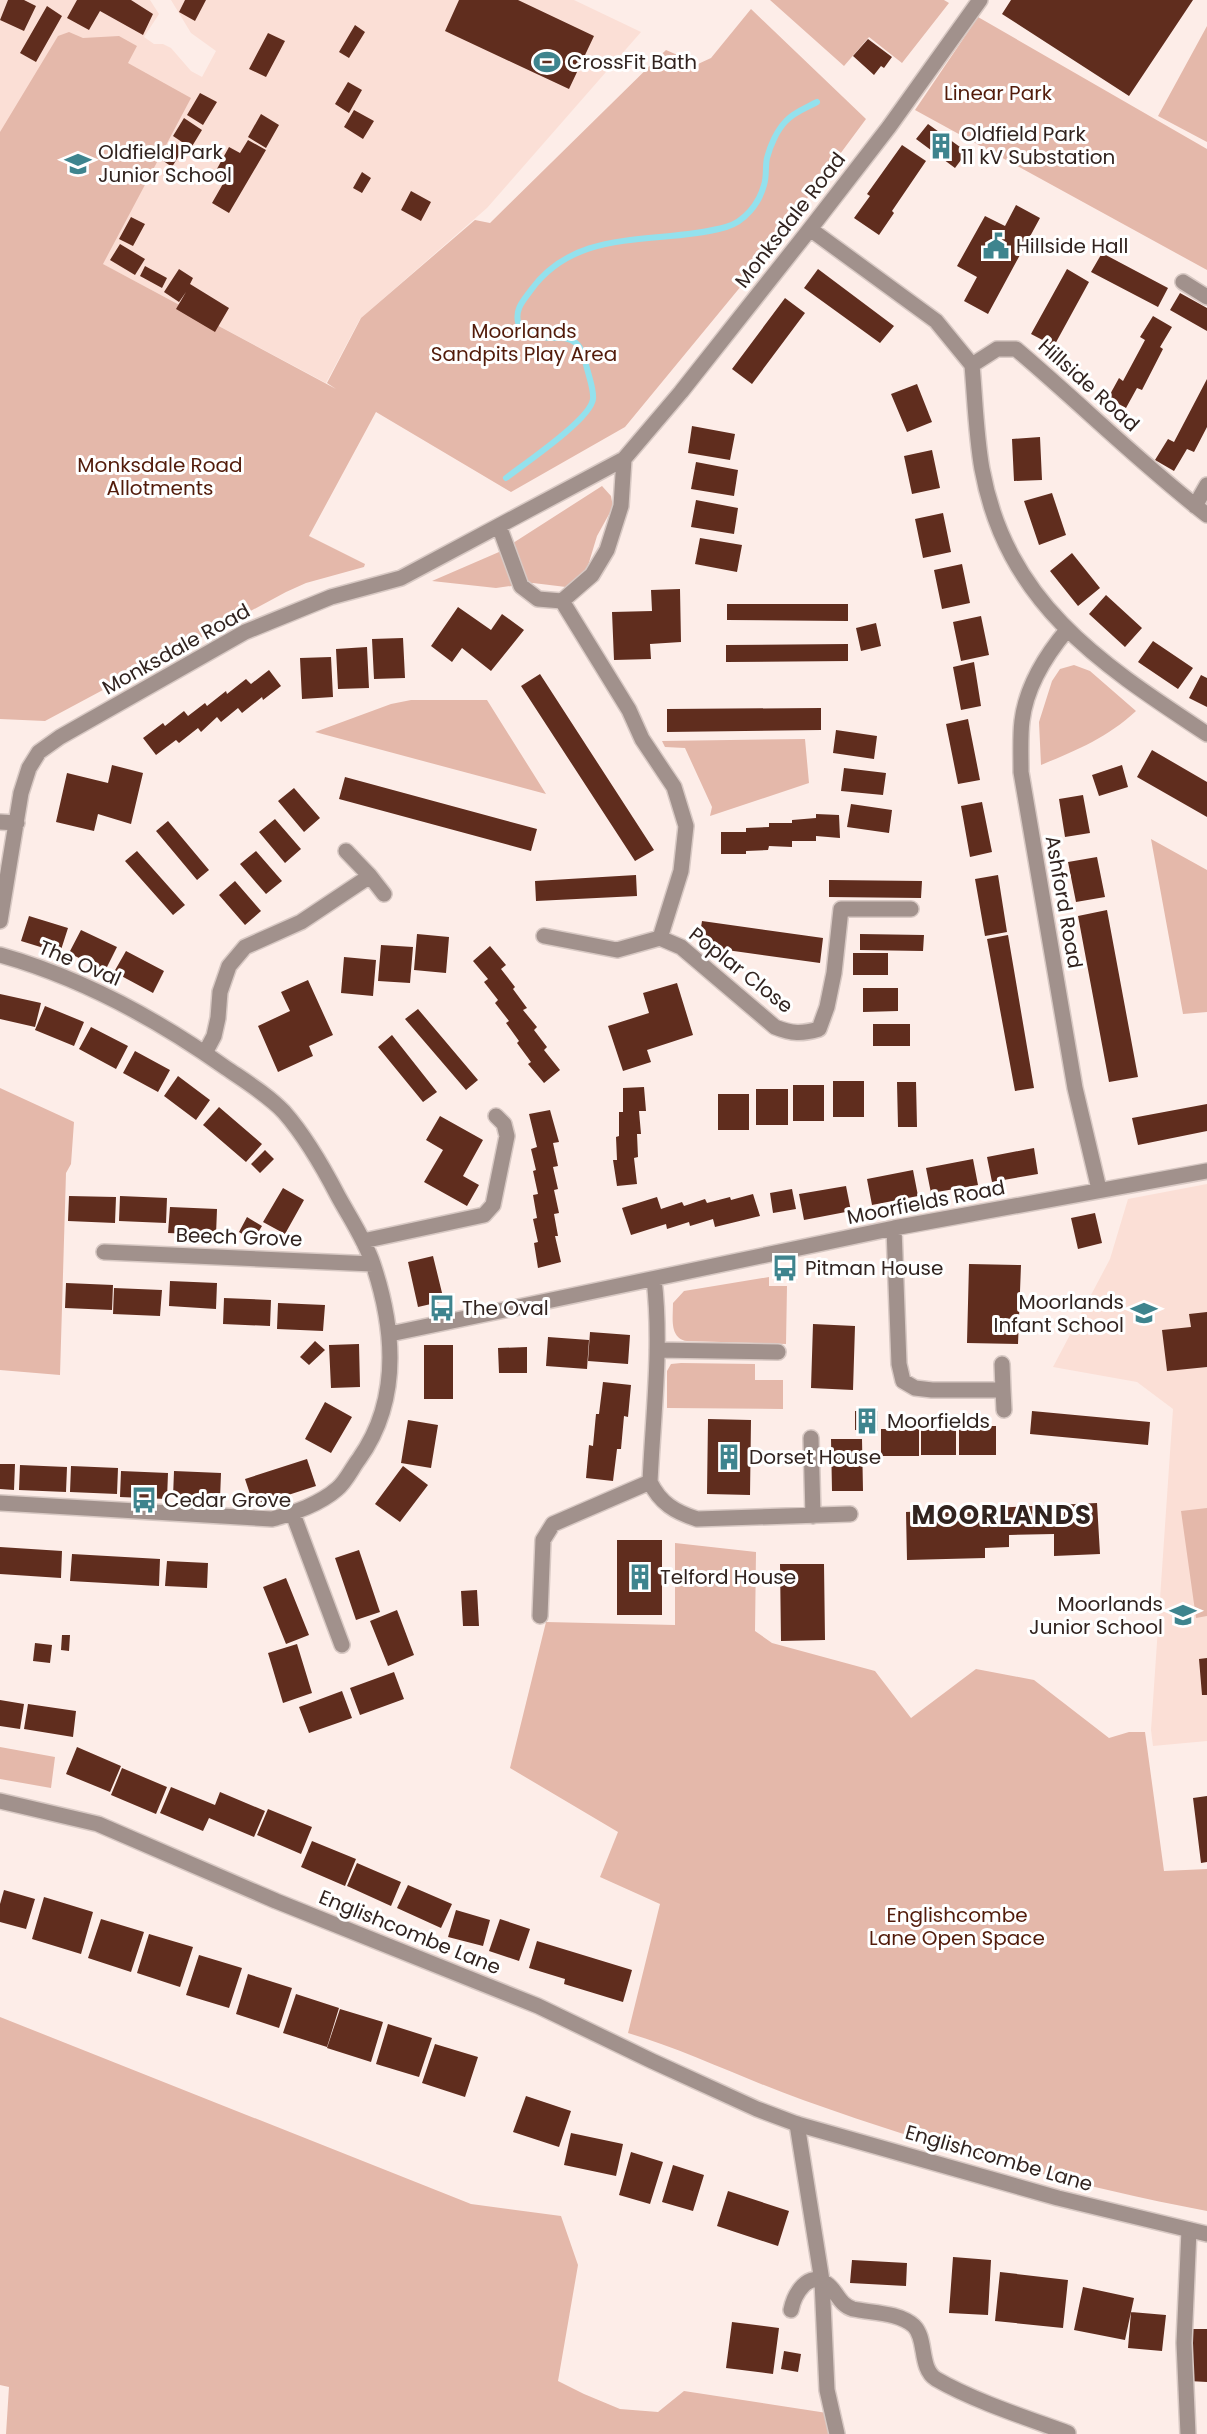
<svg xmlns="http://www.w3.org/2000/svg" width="1207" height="2434" viewBox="0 0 1207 2434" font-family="Poppins,sans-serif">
  <rect width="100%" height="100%" fill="#fdede8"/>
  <path fill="#fbdfd6" d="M0 0H150L159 14 144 37 154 44H163L171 48 191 71 202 77 216 51 191 33 171 0H574L641 32 487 208 360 319 326 383 37 229 0 302Z
    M1207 1184V1741L1153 1746 1151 1730 1173 1409 1137 1382 1053 1367 1110 1259 1128 1199Z"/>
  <path fill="#e4b8aa" d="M770 0H944L949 3 902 63 869 37 844 66Z
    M751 9 866 119 751 274 625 427 511 492 376 412 309 536 365 564 364 567 306 583 286 592 45 721 0 719V132L58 36 69 32 83 38 119 36 137 46 128 63 191 98 103 264 336 389 327 383 361 318 475 220 490 223 666 50 698 64 711 58Z
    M978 17 1207 149V270L915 110Z
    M1207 26V142L1158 116Z
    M602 486 611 496 613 507 597 536 587 569 566 587 533 583 496 588 432 581 499 552Z
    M1074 665 1090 671 1136 711C1107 738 1077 750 1041 765L1039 722 1052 681 1060 669Z
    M411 700H487L546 794 315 732 391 704Z
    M805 739 809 783 710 816 712 807 685 748 665 747 662 741Z
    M1151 839 1207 870V1012L1183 1014Z
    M0 1088 74 1122 71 1164 66 1173 60 1375 0 1370Z
    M769 1277V1286H787L786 1344 687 1341C669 1338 673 1318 673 1303L684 1291Z
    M681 1363 755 1364V1380H783V1409L667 1408V1371L671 1364Z
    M1207 1508V1616L1196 1618 1181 1511Z
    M675 1543 756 1552 755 1631 772 1643 875 1671 911 1718 976 1669 1034 1680 1109 1738 1129 1732H1145L1164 1871 1207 1869V2211C1070 2185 934 2147 803 2100 744 2079 688 2051 628 2033L660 1904 600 1877 618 1832 510 1768 546 1622 675 1625Z
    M0 1747 55 1757 51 1788 0 1779Z
    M0 2017 471 2204 561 2216 578 2265 558 2381 584 2394 620 2409 658 2412 684 2391 827 2413 831 2434H6L9 2387 0 2385Z"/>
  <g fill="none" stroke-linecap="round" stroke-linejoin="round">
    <path stroke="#93e1ed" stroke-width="6" d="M506 478C524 464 591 419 593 399 594 391 590 380 588 372 585 363 584 350 576 343 559 330 540 349 518 322 515 308 524 300 531 290 578 225 659 246 726 227 744 222 759 204 764 185 767 176 765 167 767 158 770 146 777 130 786 121 794 112 806 108 817 102"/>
  </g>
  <path fill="#602d1e" d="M8 0H24L36 6 24 31 0 20Z
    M77 0H131L153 14 143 35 100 11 89 30 67 18Z
    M185 0H206L195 21 179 12Z
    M459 0H518L594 36 569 89 445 31Z
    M1011 0H1193L1129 96 1002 14Z
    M47 6 62 16 36 62 20 53Z
    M355 25 365 32 349 58 339 52Z
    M268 33 285 41 266 77 249 69Z
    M868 39 892 57 884 68 881 66 874 75 853 56Z
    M348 82 362 90 349 113 335 104Z
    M200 93 217 102 203 125 187 115Z
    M354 110 374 121 363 139 344 127Z
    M261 114 279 125 266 148 248 137Z
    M184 118 202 130 191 148 173 136Z
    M928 124 967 152 955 168 916 139Z
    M248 140 266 150 229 213 212 203 224 182 213 176 229 147 240 153Z
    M173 142 183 149 172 167 162 160Z
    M902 145 926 161 892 211 894 213 879 235 854 218 870 196 867 194Z
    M362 172 371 178 362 193 353 188Z
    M411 191 431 202 421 221 401 210Z
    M1016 205 1040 218 988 314 964 301 977 277 957 266 985 216 1005 226Z
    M131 217 145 224 133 246 119 239Z
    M120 244 145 259 135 275 110 260Z
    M1102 253 1168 288 1158 307 1091 272Z
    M145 266 167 278 162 288 140 276Z
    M179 269 193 278 190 284 229 308 215 332 176 309 186 292 179 302 164 292Z
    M818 269 894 326 880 343 804 288Z
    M1067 269 1089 282 1054 346 1031 334Z
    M1180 293 1207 308V331L1170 310Z
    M785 298 805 313 752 384 732 369Z
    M1153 316 1172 327 1160 347 1163 349 1142 390 1137 388 1126 408 1108 398 1119 378 1123 381 1145 340 1140 337Z
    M1207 379V427L1194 452 1187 449 1174 471 1155 460 1168 439 1174 442Z
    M917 384 932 422 907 432 891 394Z
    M692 426 735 434 730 460 688 453Z
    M1040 437 1042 480 1014 481 1012 439Z
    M932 450 940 488 912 494 904 456Z
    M696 462 738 470 734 496 691 489Z
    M1052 493 1066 535 1039 545 1024 501Z
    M696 500 738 508 734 534 691 527Z
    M943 513 951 552 923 558 915 519Z
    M700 538 742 545 737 572 695 564Z
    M1072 553 1100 588 1078 606 1050 571Z
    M962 564 970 603 942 609 934 570Z
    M680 589 681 642 650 644 651 659 614 660 612 612 652 611 651 590Z
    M1106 595 1142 628 1125 647 1089 614Z
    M727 604H848V621L727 620Z
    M458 607 491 630 502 614 524 630 491 671 462 648 452 662 431 646Z
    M981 616 989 655 961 661 953 622Z
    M876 623 881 646 861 651 856 628Z
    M403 638 405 678 374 679 372 639Z
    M1153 641 1193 668 1178 689 1138 662Z
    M848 644V661L726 662V645Z
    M367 647 369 688 338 689 336 649Z
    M331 657 333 697 302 699 300 658Z
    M974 662 981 706 961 710 953 667Z
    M269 670 281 686 263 700 262 697 242 713 238 708 221 722 217 717 201 732 198 728 179 743 176 740 156 755 143 738 163 723 165 726 184 711 188 716 205 703 207 706 226 691 227 694 246 679 251 684Z
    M540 674 654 850 635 861 521 686Z
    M1201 675 1207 678V707L1189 698Z
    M821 708V730L667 732V709Z
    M968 719 980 780 958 784 946 724Z
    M836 730 877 736 874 759 833 753Z
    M1152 750 1207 782V817L1137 777Z
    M112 765 143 773 131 824 98 814 94 831 56 822 67 773 108 783Z
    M1122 765 1128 787 1099 796 1092 775Z
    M844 768 886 773 883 795 841 791Z
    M345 777 537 829 531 851 339 799Z
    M294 788 320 818 304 832 278 801Z
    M1083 795 1090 833 1065 837 1059 799Z
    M982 802 992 852 970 857 961 806Z
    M851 804 892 810 889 833 847 827Z
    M816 814 839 815 840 838 816 836V841H792V847L769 846 768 850 746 851V854H721V832H746V828L769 827V823H792V820L816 818Z
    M275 819 301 849 285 863 259 832Z
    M168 821 209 870 197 880 156 831Z
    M137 851 185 905 173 915 125 861Z
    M256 851 282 881 266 894 240 864Z
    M1097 857 1105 897 1076 902 1068 862Z
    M636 875 637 896 536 901 535 881Z
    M998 875 1007 932 985 936 975 879Z
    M829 880 922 881 921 898 829 897Z
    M235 881 261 911 245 925 219 895Z
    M1107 910 1138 1077 1109 1082 1078 916Z
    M29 916 68 928 60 953 21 941Z
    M702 921 823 938 820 963 698 946Z
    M81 930 117 947 105 971 69 953Z
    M417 934 449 937 446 973 414 970Z
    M860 934 924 935 923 951 860 950Z
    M1008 935 1034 1088 1015 1091 987 939Z
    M381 945 413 947 410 983 378 981Z
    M490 946 506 965 501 969 515 987 513 989 527 1008 523 1010 537 1027 534 1030 547 1047 544 1050 560 1070 544 1083 528 1064 531 1062 517 1043 519 1041 506 1023 509 1021 495 1003 498 1000 484 982 488 979 473 961Z
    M126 951 164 971 153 993 114 972Z
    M853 953H888V975H853Z
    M344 957 376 960 373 996 341 993Z
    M308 980 333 1035 309 1046 313 1056 278 1072 258 1026 290 1011 281 992Z
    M677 983 693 1035 647 1050 651 1062 623 1071 608 1026 649 1013 643 993Z
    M863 988H898V1011L863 1012Z
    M0 994 41 1003 35 1027 0 1019Z
    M45 1006 84 1022 74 1046 35 1030Z
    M418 1009 478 1080 466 1090 405 1019Z
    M873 1024H910V1046H873Z
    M91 1027 128 1046 116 1069 79 1049Z
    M392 1035 437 1092 423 1102 378 1047Z
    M135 1051 170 1070 158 1092 123 1073Z
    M178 1076 210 1100 196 1120 164 1096Z
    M833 1081H864V1117H833Z
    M897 1082H916L917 1127H898Z
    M793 1085H824V1121H793Z
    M644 1087 646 1111H639L641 1134H637L638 1157 634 1158 637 1184 617 1186 613 1160H617L616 1137 619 1136V1112H623V1088Z
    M756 1089H788V1125H756Z
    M718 1094H749V1130H718Z
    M1207 1104V1131L1138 1145 1132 1118Z
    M219 1107 262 1144 246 1162 203 1125Z
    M550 1110 559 1142 553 1143 558 1166 553 1167 558 1189 554 1190 559 1213 554 1214 558 1236H555L561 1262 538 1268 534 1243 538 1242 533 1219 537 1218 533 1195 538 1194 533 1171 536 1170 531 1149 537 1147 529 1114Z
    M440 1116 483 1140 463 1176 479 1185 467 1206 424 1182 443 1150 426 1140Z
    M1034 1148 1038 1174 992 1182 987 1157Z
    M265 1150 274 1159 260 1173 251 1164Z
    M973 1159 978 1185 931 1193 926 1168Z
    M913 1170 918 1196 872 1205 867 1179Z
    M846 1186 851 1211 804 1220 799 1194Z
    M283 1188 304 1200 285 1234 263 1222Z
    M792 1189 796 1209 773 1213 770 1193Z
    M753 1194 760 1216 715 1227 713 1219 690 1226 689 1222 667 1229 666 1224 631 1235 622 1208 657 1197 661 1209 682 1202 684 1206 705 1199 707 1203 730 1197 731 1200Z
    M69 1196 116 1197 115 1223 68 1221Z
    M120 1196 167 1198 166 1223 119 1221Z
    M170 1207 217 1209 216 1235 168 1233Z
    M1095 1213 1102 1243 1078 1249 1071 1218Z
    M247 1217 262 1226 253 1241 239 1232Z
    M433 1256 444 1301 418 1307 408 1262Z
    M969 1264 1021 1265 1018 1344 967 1343Z
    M170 1281 217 1283 216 1309 169 1306Z
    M66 1283 113 1285 112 1310 65 1308Z
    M114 1288 162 1290 160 1316 113 1314Z
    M224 1298 271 1300 270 1326 223 1324Z
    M278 1303 325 1305 323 1331 277 1329Z
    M1207 1312V1367L1167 1371 1162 1330 1191 1327 1189 1314Z
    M813 1324 855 1326 853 1390 811 1388Z
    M590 1332 630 1335 628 1364 588 1361Z
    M548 1337 589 1340 587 1369 546 1366Z
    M315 1341 325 1350 309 1365 300 1357Z
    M359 1344 360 1387 331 1388 329 1345Z
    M424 1345H453V1399H424Z
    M527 1347V1373H499L498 1348Z
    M603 1382 631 1385 628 1417 624 1416 621 1449H617L613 1481 586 1478 589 1445 593 1446 596 1414H599Z
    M325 1402 352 1417 331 1453 305 1439Z
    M855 1411H878V1431L855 1430Z
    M1032 1411 1150 1422 1148 1445 1030 1434Z
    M708 1419 751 1420 750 1495 707 1494Z
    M408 1420 438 1425 431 1468 401 1463Z
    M959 1426H996V1455H959Z
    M921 1427H956V1455H921Z
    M881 1429H919V1456H881Z
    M831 1439H862L863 1491H832Z
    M307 1459 316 1486 254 1506 245 1479Z
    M0 1464H15L14 1490 0 1489Z
    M20 1465 67 1467 66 1492 19 1490Z
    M71 1466 118 1468 117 1494 70 1492Z
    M403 1466 428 1485 400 1522 375 1504Z
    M121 1471 168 1473 167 1499 120 1497Z
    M174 1471 221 1473 220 1499 173 1497Z
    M1097 1503 1100 1554 1054 1556V1534L1009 1535V1547L985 1548V1558L907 1560 906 1512Z
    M617 1540H662V1615H617Z
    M0 1547 62 1551 61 1578 0 1574Z
    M359 1550 380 1612 356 1620 335 1558Z
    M72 1554 160 1559 159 1586 70 1581Z
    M167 1561 208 1563 207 1588 165 1586Z
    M780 1564H824L825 1640 781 1641Z
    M286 1578 309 1635 286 1644 263 1587Z
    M477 1590 479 1626H463L461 1591Z
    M397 1610 414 1655 388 1666 370 1621Z
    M62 1635H70L69 1651 61 1650Z
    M35 1643 52 1645 50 1663 33 1661Z
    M297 1644 312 1693 283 1703 268 1653Z
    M1207 1658V1695H1202L1199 1659Z
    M394 1672 404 1699 360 1715 350 1688Z
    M342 1691 352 1718 309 1733 299 1707Z
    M0 1700 24 1704 20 1729 0 1726Z
    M28 1704 76 1711 73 1737 24 1729Z
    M77 1747 121 1766 110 1792 66 1774Z
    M122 1768 167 1787 156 1814 111 1795Z
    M171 1787 215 1805 220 1792 265 1811 254 1837 209 1818 203 1831 160 1813Z
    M1207 1796V1862L1201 1863 1193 1798Z
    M268 1809 312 1827 301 1854 257 1835Z
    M312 1841 356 1859 345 1886 301 1867Z
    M357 1863 401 1882 391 1906 347 1886Z
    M408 1885 452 1904 441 1928 397 1908Z
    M4 1890 35 1899 26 1929 0 1922V1904Z
    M44 1897 93 1912 81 1954 32 1939Z
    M456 1910 490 1920 483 1946 448 1937Z
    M101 1919 144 1932 131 1972 88 1958Z
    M500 1919 530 1929 519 1961 489 1951Z
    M149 1934 193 1947 180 1987 137 1973Z
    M537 1941 632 1970 623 2002 564 1984 565 1979 529 1968Z
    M199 1955 242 1968 229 2008 186 1995Z
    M248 1974 292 1988 279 2028 236 2014Z
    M296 1994 339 2008 327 2047 283 2033Z
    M340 2009 383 2022 371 2062 327 2048Z
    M388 2024 432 2038 419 2077 376 2064Z
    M435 2044 478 2057 465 2097 422 2083Z
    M526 2096 571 2111 559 2147 513 2132Z
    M571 2133 623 2144 616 2176 564 2165Z
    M631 2152 663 2162 650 2204 619 2195Z
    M673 2165 704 2175 693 2211 662 2202Z
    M728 2191 789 2211 778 2246 717 2226Z
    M953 2257 991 2260 988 2315 949 2313Z
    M852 2260 907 2263 906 2286 850 2283Z
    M1000 2272 1068 2280 1063 2328 995 2321Z
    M1083 2287 1134 2298 1125 2340 1074 2330Z
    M1131 2312 1166 2315 1162 2351 1128 2348Z
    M732 2322 779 2328 773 2374 726 2368Z
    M1191 2329H1207V2382L1189 2381Z
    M784 2351 801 2354 798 2372 781 2369Z"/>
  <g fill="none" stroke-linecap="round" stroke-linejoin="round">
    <g stroke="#d8c9c4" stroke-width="18">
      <path id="minor" d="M810 229 936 321 972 365
        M1183 282 1207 297
        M972 365C975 399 976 435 982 469 1007 604 1101 664 1207 734
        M972 365 997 349H1016C1081 404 1140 463 1207 515
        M1195 506 1207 485
        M499 526 521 586 538 599 562 601 592 575 607 550 621 506 624 459
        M562 601 629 710 642 739 674 787 686 826 681 871 660 938 681 947 775 1027C792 1034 802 1034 819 1029L827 1007 834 973 841 909H911
        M1067 630C1046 655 1026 688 1022 721 1020 737 1021 755 1021 772L1075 1088 1099 1189
        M0 822 17 823
        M346 851 370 876
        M0 921 21 793 29 768 39 752 60 737 245 632 331 597 401 578 624 459 681 392 810 229 889 127 980 0
        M544 936 617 950 660 938
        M0 955C82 978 157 1019 226 1068 245 1081 268 1095 284 1112 306 1137 323 1167 338 1196 350 1218 365 1240 373 1264 395 1330 401 1400 359 1459 352 1468 346 1482 337 1489 321 1503 293 1514 272 1519L0 1503
        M205 1053 214 1036 218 1018 220 992 229 966 245 947 301 922 370 876 384 894
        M894 1228 899 1364 903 1381 915 1388 932 1390H1003L1002 1364
        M363 1241 484 1215 493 1205 507 1136 504 1124 496 1116
        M104 1252 373 1264
        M654 1279C662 1346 653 1415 650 1482 660 1503 675 1512 697 1519L850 1514
        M390 1334 894 1228 1207 1171
        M657 1350 778 1352
        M1003 1390 1004 1410
        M811 1438 813 1516
        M293 1514 342 1645
        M540 1616 543 1540 553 1524 650 1482
        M797 2124 822 2281 827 2390 837 2434
        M791 2310C794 2295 808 2269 827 2284 837 2291 839 2305 853 2309 871 2313 899 2312 914 2326 927 2339 919 2368 936 2379 974 2401 1027 2418 1068 2433
        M1188 2434 1184 2343 1189 2230"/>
    </g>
    <g stroke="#d8c9c4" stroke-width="18">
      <path id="tertiary" d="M0 1801 98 1824 276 1901 538 2006 652 2061 757 2109 797 2124 1058 2198 1207 2234"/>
    </g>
    <use href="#minor" stroke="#a1918c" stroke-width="15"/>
    <use href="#tertiary" stroke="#a1918c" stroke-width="15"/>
  </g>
  <defs>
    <g id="stadium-bare" transform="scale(2.07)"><path d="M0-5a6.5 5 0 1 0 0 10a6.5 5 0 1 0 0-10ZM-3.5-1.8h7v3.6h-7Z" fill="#3e848e" stroke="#fff" stroke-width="2.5" paint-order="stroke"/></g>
    <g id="building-bare" transform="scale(2.07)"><path d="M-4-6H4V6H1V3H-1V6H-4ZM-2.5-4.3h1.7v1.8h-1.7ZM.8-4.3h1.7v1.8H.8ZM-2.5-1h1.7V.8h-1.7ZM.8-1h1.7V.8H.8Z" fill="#3e848e" stroke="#fff" stroke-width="2.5" paint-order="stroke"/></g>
    <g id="school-bare" transform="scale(2.07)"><path d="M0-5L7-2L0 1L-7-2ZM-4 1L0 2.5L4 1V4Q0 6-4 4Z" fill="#3e848e" stroke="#fff" stroke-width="2.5" paint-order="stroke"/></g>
    <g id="civic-bare" transform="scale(2.07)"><path d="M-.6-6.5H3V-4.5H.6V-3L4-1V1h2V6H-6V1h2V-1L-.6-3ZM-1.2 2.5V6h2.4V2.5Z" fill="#3e848e" stroke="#fff" stroke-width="2.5" paint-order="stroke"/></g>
    <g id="bus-bare" transform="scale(2.07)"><path d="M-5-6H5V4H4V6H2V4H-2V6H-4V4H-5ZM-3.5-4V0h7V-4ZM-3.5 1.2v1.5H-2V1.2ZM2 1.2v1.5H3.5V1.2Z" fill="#3e848e" stroke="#fff" stroke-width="2.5" paint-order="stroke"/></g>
  </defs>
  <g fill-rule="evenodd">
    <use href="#stadium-bare" x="547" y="62"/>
    <use href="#building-bare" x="941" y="146"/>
    <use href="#school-bare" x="78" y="164"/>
    <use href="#civic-bare" x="996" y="246"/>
    <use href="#bus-bare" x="785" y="1268"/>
    <use href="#bus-bare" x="442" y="1308"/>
    <use href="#school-bare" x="1144" y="1313"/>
    <use href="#building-bare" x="867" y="1421"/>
    <use href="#building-bare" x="729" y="1457"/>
    <use href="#bus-bare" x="144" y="1500"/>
    <use href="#building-bare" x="640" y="1577"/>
    <use href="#school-bare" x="1183" y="1615"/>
  </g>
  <g text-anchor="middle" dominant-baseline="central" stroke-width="6" stroke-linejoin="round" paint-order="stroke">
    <g font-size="20" fill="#31231f" stroke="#fff" text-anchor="start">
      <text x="567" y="62">CrossFit Bath</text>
      <text x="961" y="134">Oldfield Park<tspan x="961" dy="23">11 kV Substation</tspan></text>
      <text x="98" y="152">Oldfield Park<tspan x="98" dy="23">Junior School</tspan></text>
      <text x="1016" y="246">Hillside Hall</text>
      <text x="805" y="1268">Pitman House</text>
      <text x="1124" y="1302" text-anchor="end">Moorlands<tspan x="1124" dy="23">Infant School</tspan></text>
      <text x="462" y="1308">The Oval</text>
      <text x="887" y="1421">Moorfields</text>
      <text x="749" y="1457">Dorset House</text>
      <text x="164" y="1500">Cedar Grove</text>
      <text x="660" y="1577">Telford House</text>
      <text x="1163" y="1604" text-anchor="end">Moorlands<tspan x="1163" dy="23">Junior School</tspan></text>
    </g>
    <g font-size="20" fill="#521b0a" stroke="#fff">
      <text x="998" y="93">Linear Park</text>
      <text x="524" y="331">Moorlands<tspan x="524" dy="23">Sandpits Play Area</tspan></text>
      <text x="160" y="465">Monksdale Road<tspan x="160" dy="23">Allotments</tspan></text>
      <text x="957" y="1915">Englishcombe<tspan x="957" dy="23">Lane Open Space</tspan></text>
    </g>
    <g font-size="20" fill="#31231f" stroke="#fff">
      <text transform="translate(790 220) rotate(-52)">Monksdale Road</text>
      <text transform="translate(1089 385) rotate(42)">Hillside Road</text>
      <text transform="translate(176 649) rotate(-29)">Monksdale Road</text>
      <text transform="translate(1064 902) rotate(80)">Ashford Road</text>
      <text transform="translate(80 963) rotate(23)">The Oval</text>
      <text transform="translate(741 970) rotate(38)">Poplar Close</text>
      <text transform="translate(926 1202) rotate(-11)">Moorfields Road</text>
      <text transform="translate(239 1237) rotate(2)">Beech Grove</text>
      <text transform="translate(410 1932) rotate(22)">Englishcombe Lane</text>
      <text transform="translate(999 2158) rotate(16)">Englishcombe Lane</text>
    </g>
    <g font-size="26" font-weight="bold" letter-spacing="1.5" fill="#31231f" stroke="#fff">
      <text x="1002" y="1515">MOORLANDS</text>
    </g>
  </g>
</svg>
